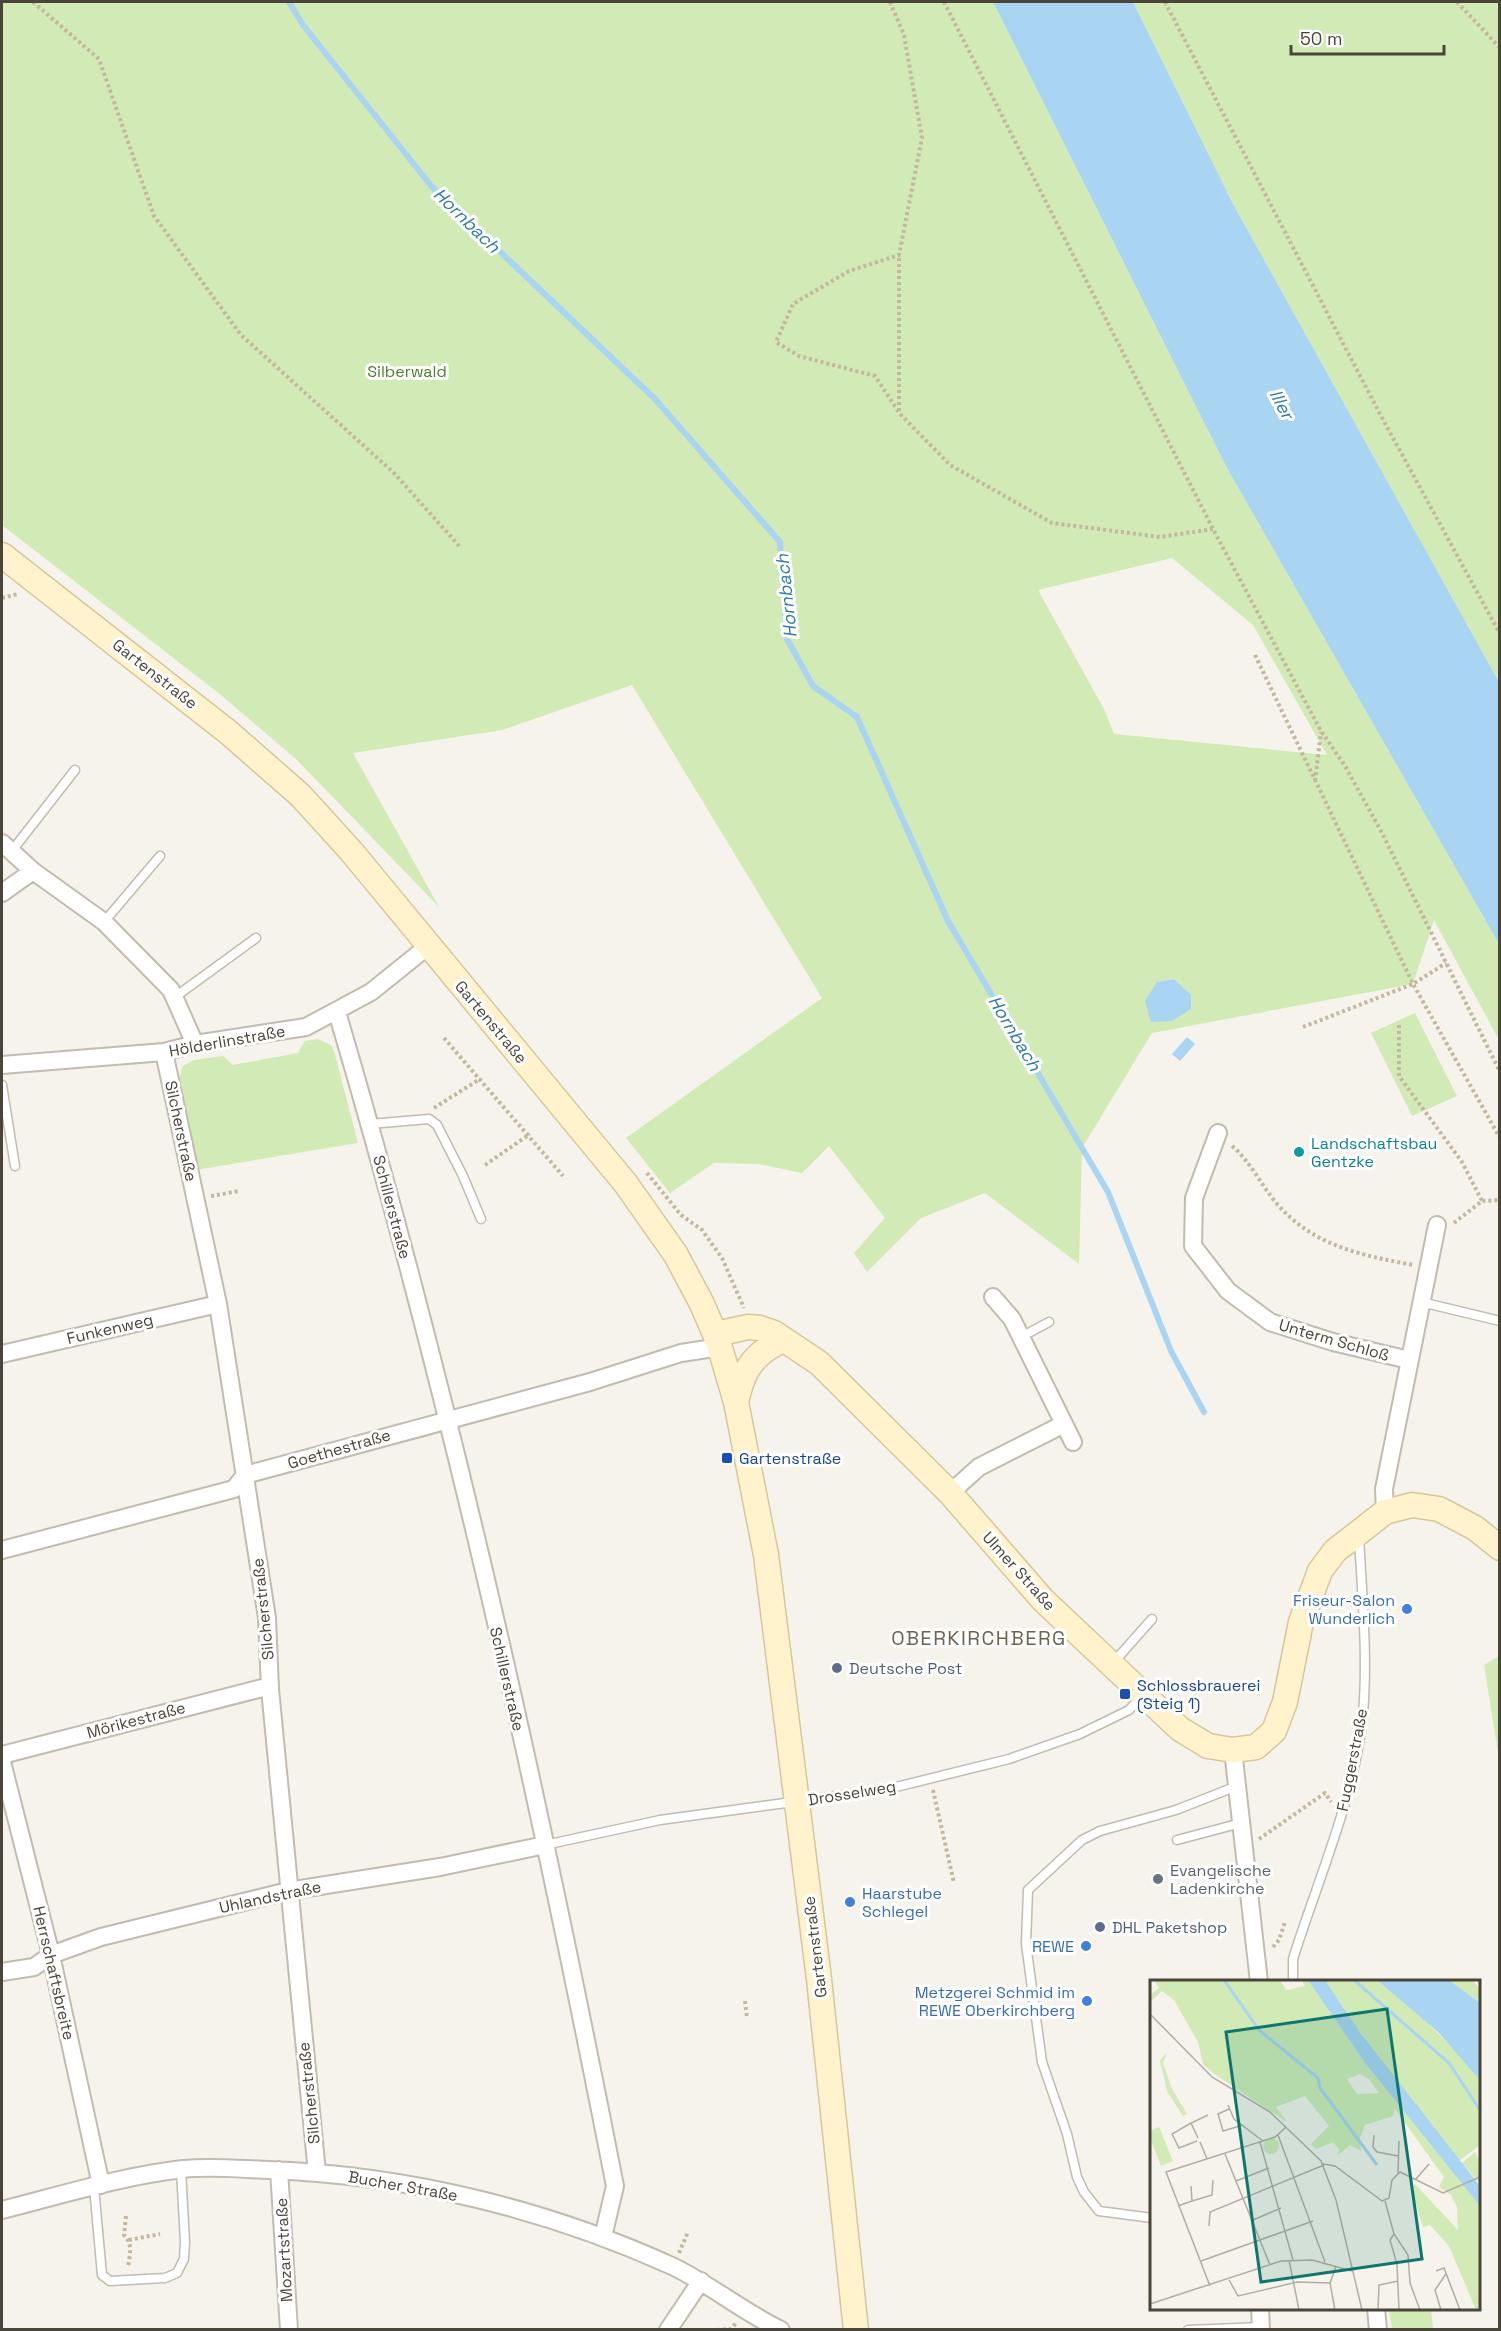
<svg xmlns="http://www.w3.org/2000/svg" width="1501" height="2331" viewBox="0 0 1501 2331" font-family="'Space Grotesk',sans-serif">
  <rect width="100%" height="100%" fill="#f6f3ec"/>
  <path fill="#d2eab5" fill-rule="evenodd" d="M2 2H993L1227 468 1499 944V1040L1434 920 1413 984 1152 1033 1082 1148 1079 1264 985 1193 921 1218 867 1272 854 1253 885 1218 829 1146 802 1173 758 1164 714 1163 670 1193 626 1138 822 998 632 685 502 730 353 753 439 907 297 760 221 695 2 525ZM1172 558 1253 625 1327 755 1114 734 1105 711 1038 590ZM1173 979 1191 995 1157 982Z
    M1133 2H1499V682L1233 204Z
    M1415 1013 1457 1096 1412 1116 1371 1033Z
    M318 1039 331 1045 334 1051 358 1143 196 1170 179 1078 183 1066 194 1060 223 1056 233 1065 298 1053 305 1041Z
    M1499 1656V1759L1484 1665Z
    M1389 2309H1431L1433 2329H1392Z"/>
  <path fill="#a9d4f2" d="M993 2H1133L1233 204 1499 682V944L1227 468Z
    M1174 979 1191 995V1009L1172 1021 1151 1022 1145 1001 1157 982Z
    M1187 1037 1195 1044 1180 1061 1172 1054Z"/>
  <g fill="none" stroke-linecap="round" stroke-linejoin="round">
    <path stroke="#a9d4f2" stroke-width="6" d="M289 2 303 25 432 187 655 399 780 542 787 639 813 686 857 717 948 921 1108 1192 1171 1351 1204 1412"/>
    <g stroke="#c2bbae" stroke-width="11">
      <path id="service" d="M11 852 75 770
        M104 922 160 856
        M175 997 256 938
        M2 1085 15 1166
        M370 1124 429 1119 437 1125 463 1176 481 1219
        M1421 1302 1500 1321
        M1021 1337 1049 1322
        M1113 1663 1152 1619
        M1177 1840 1241 1823
        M545 1845 660 1820 888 1789 1009 1759 1080 1734 1129 1710 1142 1696
        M1293 1982V1959C1318 1879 1355 1797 1363 1714 1368 1656 1362 1595 1359 1537
        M94 2187 102 2275 110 2281 165 2278 177 2273 184 2259 185 2242 181 2170
        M1152 2218 1099 2211 1084 2192 1077 2177 1067 2134 1042 2062 1026 1944 1028 1890 1082 1840 1100 1831 1176 1810 1237 1786
        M1188 2330 1261 2327"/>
    </g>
    <g stroke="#c2bbae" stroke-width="20">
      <path id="minor" d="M2 843 33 871 104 922 171 990 195 1044
        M2 893 33 871
        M337 1012C451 1398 538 1792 615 2186L603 2237
        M164 1052 218 1304 267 1618 270 1689 317 2173
        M2 1065 164 1052 195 1044 306 1027 371 992 427 947
        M1218 1133 1194 1198 1193 1246 1228 1291 1270 1322 1333 1342 1409 1360
        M993 1297 1012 1319 1073 1442
        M2 1354 218 1304
        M950 1493 979 1467 1064 1424
        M1385 1512 1384 1489 1437 1225
        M2 1550 234 1489 245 1475 590 1382 681 1353 720 1347
        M1233 1750 1259 1982
        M2 1755 270 1686
        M2 1762 51 1955 101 2185
        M2 1972 34 1967 51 1955 101 1937 288 1891 440 1867 545 1845
        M279 2170 289 2330
        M2 2210C61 2195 122 2176 183 2169 211 2166 240 2169 269 2170 407 2175 546 2209 672 2266 710 2284 743 2312 781 2330
        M1260 2308 1261 2330
        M1376 2308 1378 2330
        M668 2330 701 2281"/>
    </g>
    <g stroke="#d6c79b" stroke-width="27">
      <path id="secondary" d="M2 555 228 732 300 795 351 851 626 1184 676 1255 702 1304 718 1341 736 1402 766 1555 819 1979 856 2330
        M716 1334 748 1327 760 1328 774 1333 819 1363 950 1493 1043 1600 1180 1729 1208 1746 1233 1750 1256 1747 1274 1731 1285 1702 1301 1622 1320 1571 1335 1551 1385 1512 1412 1505 1439 1509 1475 1528 1500 1548
        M736 1402C742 1375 750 1357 775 1344"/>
    </g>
    <path stroke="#c4b79f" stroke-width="4" stroke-dasharray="3 3" stroke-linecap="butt" d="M33 2 99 59 154 216 241 335 394 473 461 548
      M890 2 904 35 922 138 899 255 849 271 793 304 776 342 799 356 875 376 900 414 950 465 1052 523 1160 537 1213 529
      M944 2 1213 529 1321 731 1345 766 1381 831 1500 1072
      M1165 2 1381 416 1500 634
      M1457 2 1500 48
      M899 411V253
      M2 598 18 594
      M1255 655 1413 984 1500 1138
      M1315 781 1321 732
      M1399 1025V1076L1462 1162 1482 1201
      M1303 1027 1413 984 1446 963
      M444 1038 563 1176
      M434 1108 480 1079
      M1232 1146C1251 1162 1261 1185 1277 1204 1314 1246 1360 1255 1413 1265
      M485 1165 530 1134
      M647 1173 681 1215 702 1230 722 1258 744 1308
      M211 1196 239 1191
      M1454 1223 1482 1201 1500 1200
      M933 1790 954 1883
      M1259 1839 1325 1793 1331 1802
      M1273 1947 1279 1940 1285 1922
      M745 2001 747 2018
      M126 2216 124 2235C133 2244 130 2254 128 2267
      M129 2240 160 2234
      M679 2253 688 2232
      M717 2330 731 2329 736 2323"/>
    <use href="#service" stroke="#fff" stroke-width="8"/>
    <use href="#minor" stroke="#fff" stroke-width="16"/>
    <use href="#secondary" stroke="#fff3cd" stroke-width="24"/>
  </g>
  <circle fill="#0f9aa8" stroke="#fff" stroke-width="2" cx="1299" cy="1152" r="6"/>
  <g fill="#1a4fb4" stroke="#fff" stroke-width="2">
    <rect x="721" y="1452" width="12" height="12" rx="3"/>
    <rect x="1119" y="1688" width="12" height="12" rx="3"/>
  </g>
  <g fill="#3f7fe0" stroke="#fff" stroke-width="2">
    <circle cx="1407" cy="1609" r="6"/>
    <circle cx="850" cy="1902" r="6"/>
    <circle cx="1086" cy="1946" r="6"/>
    <circle cx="1087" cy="2001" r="6"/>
  </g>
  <g fill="#5c6f8a" stroke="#fff" stroke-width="2">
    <circle cx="837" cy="1668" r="6"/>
    <circle cx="1100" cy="1927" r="6"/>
  </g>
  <circle fill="#6b7280" stroke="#fff" stroke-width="2" cx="1158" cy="1879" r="6"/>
  <g text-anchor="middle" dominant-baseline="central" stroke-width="6" stroke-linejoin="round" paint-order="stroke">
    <g font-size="16" fill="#4a7f2a" stroke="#fff">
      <text x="407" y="371">Silberwald</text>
    </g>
    <g font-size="16" fill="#4b4439" stroke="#fff">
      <text transform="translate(155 674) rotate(38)">Gartenstraße</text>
      <text transform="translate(491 1022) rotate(50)">Gartenstraße</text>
      <text transform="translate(227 1041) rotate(-10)">Hölderlinstraße</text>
      <text transform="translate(181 1131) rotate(78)">Silcherstraße</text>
      <text transform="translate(392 1207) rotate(75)">Schillerstraße</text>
      <text transform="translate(110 1329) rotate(-13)">Funkenweg</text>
      <text transform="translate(1334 1340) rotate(16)">Unterm Schloß</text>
      <text transform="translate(339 1449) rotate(-16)">Goethestraße</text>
      <text transform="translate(1019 1571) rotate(48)">Ulmer Straße</text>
      <text transform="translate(263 1609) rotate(-96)">Silcherstraße</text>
      <text transform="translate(507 1679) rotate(77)">Schillerstraße</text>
      <text transform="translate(136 1720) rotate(-15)">Mörikestraße</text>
      <text transform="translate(1352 1760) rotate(-79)">Fuggerstraße</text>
      <text transform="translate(852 1793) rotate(-9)">Drosselweg</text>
      <text transform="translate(270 1897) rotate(-12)">Uhlandstraße</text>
      <text transform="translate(815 1947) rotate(-97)">Gartenstraße</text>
      <text transform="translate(54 1973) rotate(77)">Herrschaftsbreite</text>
      <text transform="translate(309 2093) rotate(-96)">Silcherstraße</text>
      <text transform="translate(403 2186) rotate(10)">Bucher Straße</text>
      <text transform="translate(284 2250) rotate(-93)">Mozartstraße</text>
    </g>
    <g font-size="16" fill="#0d838f" stroke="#fff" text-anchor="start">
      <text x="1311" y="1143">Landschaftsbau<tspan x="1311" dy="18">Gentzke</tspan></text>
    </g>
    <g font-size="16" fill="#164399" stroke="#fff" text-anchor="start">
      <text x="739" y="1458">Gartenstraße</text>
      <text x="1137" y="1685">Schlossbrauerei<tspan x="1137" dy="18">(Steig 1)</tspan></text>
    </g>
    <g font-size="16" fill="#366cbe" stroke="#fff" text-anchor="end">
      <text x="1395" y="1600">Friseur-Salon<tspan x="1395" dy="18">Wunderlich</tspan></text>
      <text x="862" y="1893" text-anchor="start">Haarstube<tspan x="862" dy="18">Schlegel</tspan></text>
      <text x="1074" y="1946">REWE</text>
      <text x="1075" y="1992">Metzgerei Schmid im<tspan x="1075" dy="18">REWE Oberkirchberg</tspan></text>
    </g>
    <g font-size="16" fill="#4e5e75" stroke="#fff" text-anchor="start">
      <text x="849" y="1668">Deutsche Post</text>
      <text x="1112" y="1927">DHL Paketshop</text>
    </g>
    <g font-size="16" fill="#5b616d" stroke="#fff" text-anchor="start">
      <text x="1170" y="1870">Evangelische<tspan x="1170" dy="18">Ladenkirche</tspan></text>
    </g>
    <g font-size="18" font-style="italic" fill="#2e7ab2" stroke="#fff">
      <text transform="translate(467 220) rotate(44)">Hornbach</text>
      <text transform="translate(1282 404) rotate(62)">Iller</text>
      <text transform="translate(786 596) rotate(-96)">Hornbach</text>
      <text transform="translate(1015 1033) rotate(59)">Hornbach</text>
    </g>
    <g font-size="20" letter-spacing="1.5" fill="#6e6250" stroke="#fff">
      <text x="979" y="1638">OBERKIRCHBERG</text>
    </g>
  </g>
  <g transform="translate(1150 1980)">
    <rect width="330" height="330" fill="#f6f3ec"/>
    <path d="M4 0H130L136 10 155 6 151 0H158L215 83 330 226V330H326L299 266 280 245 273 247 261 208 265 204 308 250 307 227 301 215 289 207 294 197 245 129 243 136 215 145 210 158 211 171 200 165 188 175 189 169 183 162 166 169 161 164 179 146 155 116 126 127 137 142 64 94 53 84 48 62 24 20 12 11 0 22V15L9 8ZM210 94 220 100 229 113 207 114 197 99ZM175 0H227L273 38 319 85 330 100V165L309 181 212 55ZM299 0H321L330 8V23ZM17 73 13 83 22 109 37 134 33 136 17 111 10 80ZM9 147 23 181 11 186 0 158V151ZM113 166a8 8 0 1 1 16 0a8 8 0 1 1-16 0ZM325 172 330 183V204L312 183Z" fill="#d2eab5" fill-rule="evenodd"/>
    <path d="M158 0H175L212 55 330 206V226L215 83ZM227 0H299L330 23V100L288 52Z" fill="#a9d4f2"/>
    <path fill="none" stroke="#a9d4f2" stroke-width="3" d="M74 0 109 50 168 98 170 108 227 185M204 0 299 83 330 130"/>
    <path fill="none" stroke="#b2ada4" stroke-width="1.5" d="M0 34 62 97 120 132 171 181 186 220 212 330M78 125 84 139 113 161M79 129 68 134 73 151 93 145M41 143 22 154 29 168 47 161M128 155 175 282M224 155 223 167 227 172 248 176M48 158 41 143 58 135M50 162 57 179M110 162 143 280M75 174 120 285M173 184 185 186 232 221 239 218 242 200 250 192 293 213 330 197M248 193 249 161M266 199 279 184M86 201 119 188M42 221 62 215 63 200M235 221 244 254 258 275 260 303 270 330M28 226 42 221 41 206M103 240 131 228M59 246 60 232 174 185M244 254 240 260 247 284 249 330M139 280 149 330M51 281 163 241M286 291 294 288 310 330M79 300 88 316 147 302 180 303M60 306 16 192 125 157 136 147M0 324 131 281 162 280 202 291M185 330 180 303 186 286M228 330 229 305 248 301M291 330 285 310 296 294"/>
    <path fill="#0f766e" fill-opacity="0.15" stroke="#0f766e" stroke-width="3" d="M237 29 272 279 111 302 76 52Z"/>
    <rect width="330" height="330" fill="none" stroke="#4b4439" stroke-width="3"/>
  </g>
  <rect width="1501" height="2331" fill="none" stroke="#4b4439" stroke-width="6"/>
  <path d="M1291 45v9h153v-9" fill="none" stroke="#4b4439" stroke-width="3"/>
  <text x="1300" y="45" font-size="18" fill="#4b4439" stroke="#ffffff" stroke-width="4.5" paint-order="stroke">50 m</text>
</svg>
